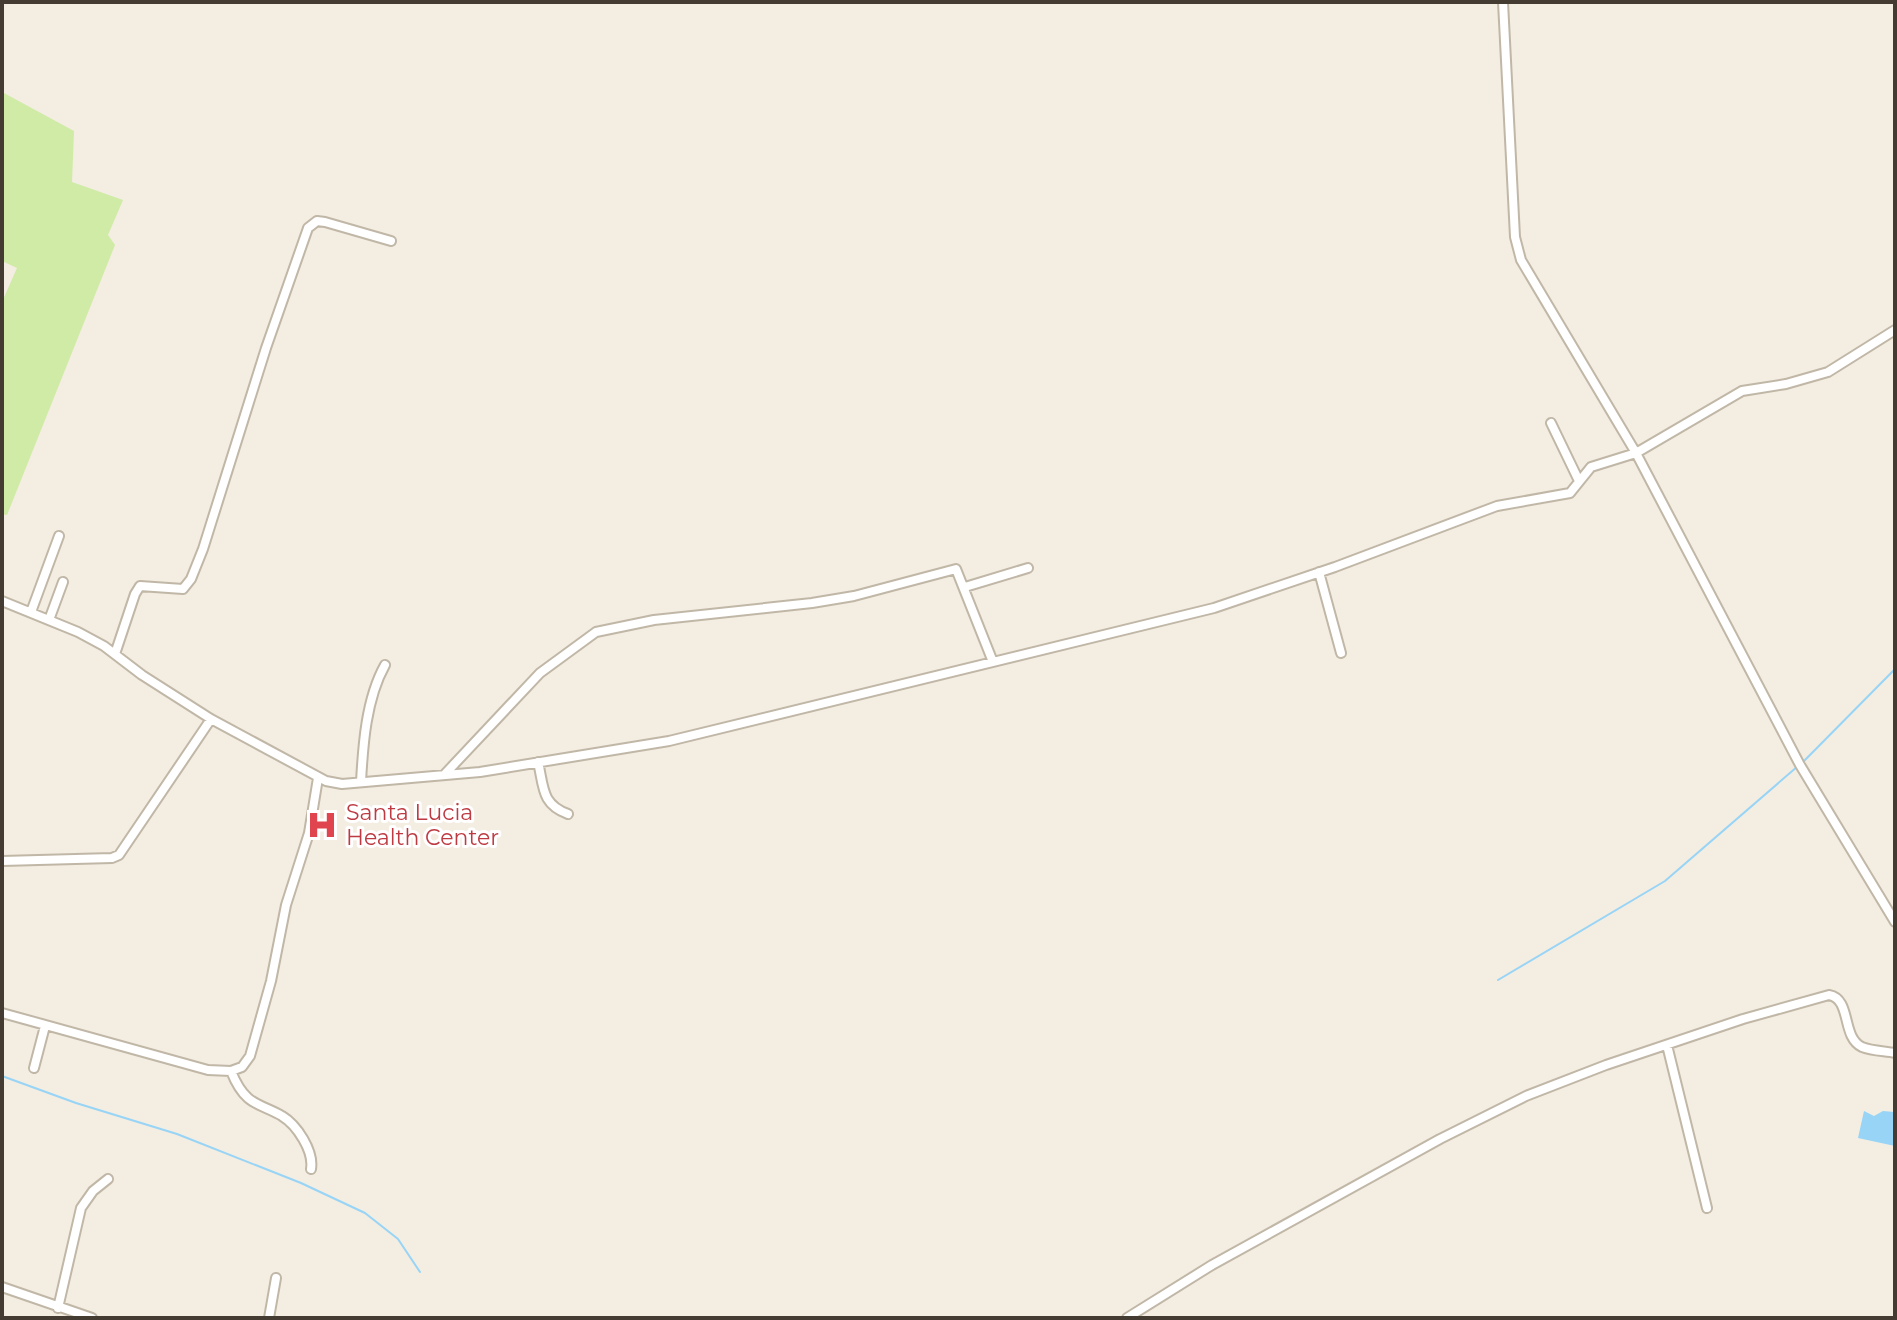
<svg xmlns="http://www.w3.org/2000/svg" width="1897" height="1320" viewBox="0 0 1897 1320" font-family="Montserrat,sans-serif">
  <rect width="100%" height="100%" fill="#f3ede2"/>
  <path fill="#cfeba6" d="M2 92 74 131 72 182 123 200 108 235 115 245 7 515 2 514V302L17 268 2 261Z"/>
  <path fill="#98d4f6" d="M1864 1111 1874 1116 1883 1111 1894 1112 1895 1146 1858 1138Z"/>
  <g fill="none" stroke-linecap="round" stroke-linejoin="round">
    <path stroke="#98d4f6" stroke-width="2" d="M1803 762 1895 669
      M1498 980 1665 881 1798 766
      M2 1076 76 1103 177 1134 301 1183 365 1213 398 1239 420 1272"/>
    <g stroke="#c1b7a7" stroke-width="12">
      <path id="minor" d="M1503 2 1515 237 1521 260 1636 453 1800 765 1895 922
        M1551 423 1579 481
        M1319 572 1341 653
        M965 587 1028 568
        M2 601 78 632 104 646 142 675 211 719 326 781 342 784 480 772 669 741 1214 608 1335 567 1497 506 1570 493 1591 467 1636 453 1742 391 1786 384 1828 372 1895 330
        M31 612 59 536
        M49 620 63 582
        M115 654 135 594 140 586 183 589 191 579 203 549 266 348 308 228 317 221 325 222 391 241
        M538 762C544 787 541 804 568 814
        M444 775 540 673 596 632 654 620 812 603 854 596 956 569 993 662
        M361 782C363 745 366 699 385 665
        M2 861 112 858 119 855 211 719
        M2 1013 208 1070 231 1071 242 1067 250 1056 271 981 286 905 309 833 318 778
        M1667 1045 1707 1208
        M34 1068 45 1026
        M231 1071C235 1081 240 1091 248 1098 257 1106 271 1109 282 1116 297 1125 314 1151 311 1169
        M2 1287 92 1318
        M58 1308 81 1208 93 1191 108 1179
        M269 1318 276 1278
        M1127 1318 1212 1265 1440 1139 1526 1096 1606 1065 1743 1019 1829 995C1852 999 1841 1037 1862 1047 1872 1051 1885 1051 1895 1053"/>
    </g>
    <use href="#minor" stroke="#fff" stroke-width="8"/>
  </g>
  <defs>
    <g id="hospital-bare" transform="scale(2.4)"><path d="M-5-5h3v3.5h4V-5h3V5h-3V1.5h-4V5h-3Z" fill="#e0444e" stroke="#fff" stroke-width="2.5" paint-order="stroke"/></g>
  </defs>
  <g fill-rule="evenodd">
    <use href="#hospital-bare" x="322" y="825"/>
  </g>
  <g text-anchor="middle" dominant-baseline="central" stroke-width="6" stroke-linejoin="round" paint-order="stroke">
    <g font-size="22" fill="#be3a42" stroke="#fff" text-anchor="start">
      <text x="346" y="812">Santa Lucia<tspan x="346" dy="25">Health Center</tspan></text>
    </g>
  </g>
  <rect width="1897" height="1320" fill="none" stroke="#443c32" stroke-width="8"/>
</svg>
